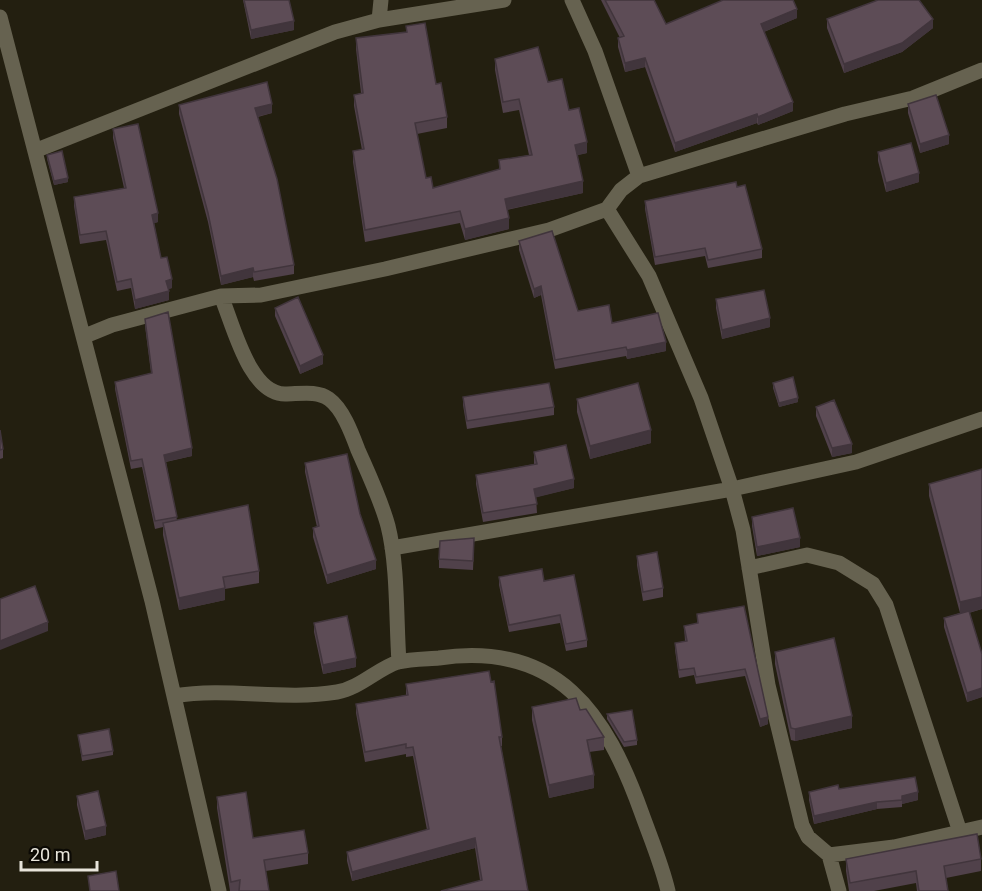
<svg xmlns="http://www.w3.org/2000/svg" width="982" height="891" viewBox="0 0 982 891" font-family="Roboto,sans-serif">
  <rect width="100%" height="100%" fill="#231f10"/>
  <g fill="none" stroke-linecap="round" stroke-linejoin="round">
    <path stroke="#666250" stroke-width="15" d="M572 0 595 51 639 176
      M0 17 152 601 219 891
      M379 20 381 0
      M37 150 335 32 379 20 504 0
      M607 209 649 276 701 398 732 489 743 530 768 685 802 825 808 837 829 855 839 891
      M221 296C233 324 249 394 285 394 299 394 317 390 329 399 343 409 352 434 358 450 369 475 381 500 388 526 398 566 396 620 399 662
      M85 336 112 325 221 296 261 295 385 269 549 230 607 209 621 190 639 176 845 114 913 98 982 70
      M392 548 732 489 856 462 982 419
      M749 568 807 555 839 563 873 584 886 605 960 832
      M174 696C228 687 283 701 337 692 360 688 377 669 398 662 410 659 426 659 439 658 558 641 606 713 642 814 651 839 662 865 668 891
      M829 855 894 847 982 827"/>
  </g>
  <path fill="#50414a" d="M243 0H289L294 30 251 39Z
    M601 0H654L666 24 797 18 764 32 793 111 758 125 757 123 675 152 645 67 625 72 618 47V38H620Z
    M827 19 933 28 902 52 844 73 827 28Z
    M406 26 436 84 447 117V128L417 134 426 178 433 188 499 170V160L529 155 519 110 503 113 495 70V59L548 82 569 110 587 153 577 155 583 193 507 210 509 229 465 240 460 223 365 242 353 162V151L362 150 354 106V95L361 93 356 49V38L406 32Z
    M908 104 949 144 920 153 908 113Z
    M179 105 272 113 258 117 294 265V274L254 281 253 277 221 285 208 222 179 114Z
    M113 129 158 222 154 223 161 258 172 288 168 289 169 300 135 309 131 288 117 291 106 240 80 244 74 206V197L124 188 113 138Z
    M878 152 919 182 886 192 878 161Z
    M47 155 68 182 54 185 47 159Z
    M737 187 762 249V258L708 268 705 256 655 265 645 209V201Z
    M519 241 578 311 612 323 666 351 627 359 626 356 555 369 541 295 534 298 519 250Z
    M716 299 770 327 722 339 716 308Z
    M275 308 323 364 300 374 275 316Z
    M145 319 192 456 166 462 177 520 259 571V583L225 589V600L179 610 163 535V527L155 529 142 467 131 469 115 389V382L151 373 145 326Z
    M773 383 798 402 779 407 773 388Z
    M463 397 554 407V415L467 429 463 405Z
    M577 399 651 443 590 459 577 412Z
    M816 407 852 453 832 457 816 416Z
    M0 430 3 449V458L0 459Z
    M534 452 574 488 536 497 537 513 483 522 476 484V475L534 464Z
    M305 463 360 514 376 569 327 584 313 537V528L317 527 305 472Z
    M982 469V609L969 613 982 654V697L967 702 944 627V618L960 613 929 496V484Z
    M752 517 800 547 757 556 752 526Z
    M474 547 473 570 439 568V559Z
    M637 556 663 588V597L643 601 637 565Z
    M499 577 544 581 587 640V647L566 651 560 623 509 632 499 585Z
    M744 606 768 724 760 727 745 676 696 684 694 675 679 678 675 650V643L685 641 684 626 697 624V614Z
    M314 623 356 667 323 674 314 632Z
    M775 652 852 728 795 741 791 740 775 664Z
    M406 684 502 737V746H501L526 884 480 880 475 848 352 881 347 861V852L427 830 413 756 406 757V754L365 762 356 713V704L406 695Z
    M532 707 580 710 604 737V750L589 752 594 788 549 798 532 720Z
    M607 714 637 740V745L624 747 607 719Z
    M78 735 113 751V755L82 761Z
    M839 789 918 800 902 804V807L877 809 814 824 809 800V792Z
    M77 796 106 835 85 840 77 805Z
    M217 797 253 838 308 853V864L266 871 269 891H230L217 808Z
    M846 859H981V871L946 878 948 891H917L916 883 874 891H849L846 871Z"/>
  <path fill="#41353c" d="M797 9V18L761 33V24Z
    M933 19V28L902 52 844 73V64Z
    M294 21V30L251 39V30Z
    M645 58V67L625 72V63Z
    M793 102V111L758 125V117Z
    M272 104V113L255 117V108Z
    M757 114V123L675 152V143Z
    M949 135V144L920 153V144Z
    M587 142V153L575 156V145Z
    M919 173V182L886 192V183Z
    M68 178V182L54 185V181Z
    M583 181V193L505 210V199Z
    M158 213V222L152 224V215Z
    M509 218V229L465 240V229Z
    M253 268V277L221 285V276Z
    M172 279V288L166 290V281Z
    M541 286V295L534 298V289Z
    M169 291V300L135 309V300Z
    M770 318V327L722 339V330Z
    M666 342V351L627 359V350Z
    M323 355V364L300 374V366Z
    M798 398V402L779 407V403Z
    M651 430V443L590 459V446Z
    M852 444V453L832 457V448Z
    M192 448V456L164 462V455Z
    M574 479V488L534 498V489Z
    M800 538V547L757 556V547Z
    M376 560V569L327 584V575Z
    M225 588V600L179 610V598Z
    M982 597V609L960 615V602Z
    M48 622V631L0 650V641Z
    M356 658V667L323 674V665Z
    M982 688V697L967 702V693Z
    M852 716V728L795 741V729Z
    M768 717V724L760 727V719Z
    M594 775V788L549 798V785Z
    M918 792V800L902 804V796Z
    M877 802V809L814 824V816Z
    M106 826V835L85 840V831Z
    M475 838V848L352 881V872Z"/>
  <path fill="#5d4c56" stroke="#41353c" stroke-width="1.5" d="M244 0H289L294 21 251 30Z
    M605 0H654L666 24 723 0H793L797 9 761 24 793 102 758 117 757 114 675 143 645 58 625 63 618 38 624 36Z
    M878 0H919L933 19 902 43 844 64 827 19Z
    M425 23 436 84 441 83 447 117 415 123 426 178 431 177 433 188 500 169 499 160 532 155 519 99 503 102 495 59 538 47 548 82 562 79 569 110 579 108 587 142 575 145 583 181 505 199 509 218 465 229 460 211 365 230 353 151 364 149 354 95 363 93 356 38 407 32 406 26Z
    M267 82 272 104 255 108 277 179 294 265 254 272 253 268 221 276 208 213 179 105Z
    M936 95 949 135 920 144 908 104Z
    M138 124 158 213 152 215 161 258 167 257 172 279 166 281 169 291 135 300 131 279 117 282 106 231 80 235 74 197 126 188 113 129Z
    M911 143 919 173 886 183 878 152Z
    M62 151 68 178 54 181 47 155Z
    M736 182 737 187 745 185 762 249 708 260 705 248 655 257 645 201Z
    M552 231 578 311 609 305 612 323 658 313 666 342 627 350 626 347 555 360 541 286 534 289 519 241Z
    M764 290 770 318 722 330 716 299Z
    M298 297 323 355 300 366 275 308Z
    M168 312 192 448 164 455 177 517 155 521 142 459 131 461 115 382 152 373 145 319Z
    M793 377 798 398 779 403 773 383Z
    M549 383 554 407 467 421 463 397Z
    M638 383 651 430 590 446 577 399Z
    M834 400 852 444 832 448 816 407Z
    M0 430 3 449 0 450Z
    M566 445 574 479 534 489 537 504 483 513 476 475 537 464 534 452Z
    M347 454 360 514 376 560 327 575 313 528 319 526 305 463Z
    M982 469V597L960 602 929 484Z
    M248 505 259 571 223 577 225 588 179 598 163 523Z
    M793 508 800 538 757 547 752 517Z
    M474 538 473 561 439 559 440 541Z
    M657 552 663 588 643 592 637 556Z
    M542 569 544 581 574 575 587 640 566 644 560 615 509 625 499 577Z
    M35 586 48 622 0 641V599Z
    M744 606 768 717 760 719 745 669 696 677 694 668 679 670 675 643 687 641 684 626 698 623 697 614Z
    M969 611 982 654V688L967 693 944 618Z
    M347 616 356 658 323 665 314 623Z
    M834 638 852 716 795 729 791 728 775 652Z
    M489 671 491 682 494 681 502 737H499L528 891H441L482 880 475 838 352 872 347 852 429 829 413 747 406 748V744L365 752 356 704 408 695 406 684Z
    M576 698 580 710 586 709 604 737 587 740 594 775 549 785 532 707Z
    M632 710 637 740 624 742 607 714Z
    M109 729 113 751 82 756 78 735Z
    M915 777 918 792 902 796V800L877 802 814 816 809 792 838 785 839 789Z
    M98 791 106 826 85 831 77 796Z
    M246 792 253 838 304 830 308 853 264 860 269 891H239L240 880 231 882 217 797Z
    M977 834 981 859 944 866 948 891H919L916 871 850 883 846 859Z
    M116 871 119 891H90L88 876Z"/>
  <path d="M21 861v9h76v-9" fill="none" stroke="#e8e5db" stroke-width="3"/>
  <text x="30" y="861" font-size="18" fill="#e8e5db" stroke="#0b0904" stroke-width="4.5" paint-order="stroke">20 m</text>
</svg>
